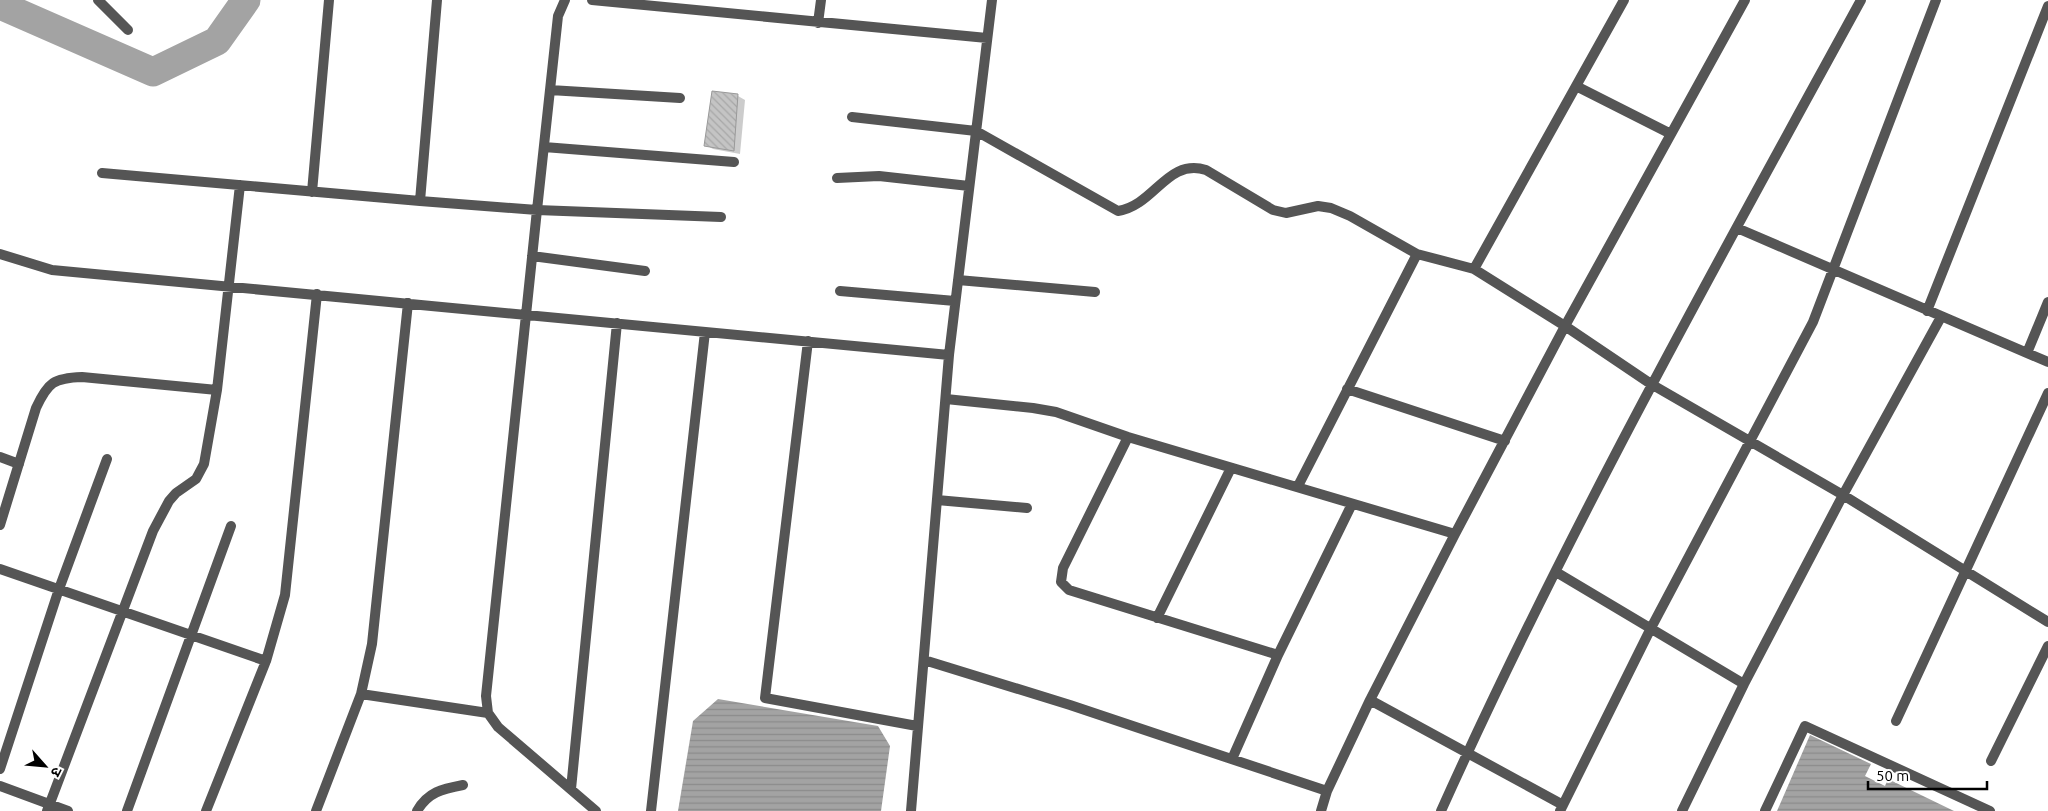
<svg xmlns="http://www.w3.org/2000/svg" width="2048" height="811" viewBox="0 0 2048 811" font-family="Ubuntu,'Noto Sans Devanagari',sans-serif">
  <defs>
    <pattern id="water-rules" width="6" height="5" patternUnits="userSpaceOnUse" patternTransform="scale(1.25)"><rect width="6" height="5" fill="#a3a3a3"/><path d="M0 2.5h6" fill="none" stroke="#8b8b8b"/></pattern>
    <pattern id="building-back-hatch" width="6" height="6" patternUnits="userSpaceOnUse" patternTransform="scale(1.25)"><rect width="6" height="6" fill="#c4c4c4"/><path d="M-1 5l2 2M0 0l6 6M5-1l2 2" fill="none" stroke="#a7a7a7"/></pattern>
  </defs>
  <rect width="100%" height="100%" fill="#fff"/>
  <path fill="url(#water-rules)" d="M718 699 878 726 890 746 881 811H678L693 721Z
    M1810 735 1871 764 1865 776 1885 786 1888 779 1954 811H1777Z"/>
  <path fill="#0003" d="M713 92 738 96 745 100 740 154 713 149 706 145Z"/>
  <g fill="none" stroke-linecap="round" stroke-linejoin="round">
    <path stroke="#a3a3a3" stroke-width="29" d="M0 5 153 72 217 41 246 0"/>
  </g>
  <path fill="url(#building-back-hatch)" stroke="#999" d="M712 91 738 94 734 151 704 146Z"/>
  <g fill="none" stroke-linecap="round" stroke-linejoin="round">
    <path stroke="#555" stroke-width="10" d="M1765 811 1805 726 1990 811"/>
    <path stroke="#555" stroke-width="10" d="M98 0 128 30
      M565 0 558 16 537 210 721 217
      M592 0 987 38
      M818 23 821 0
      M1576 86 1671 134
      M550 90 680 98
      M852 117 976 131 1118 211C1155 205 1167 158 1206 170L1273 210 1286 213 1318 206 1331 208 1350 216 1417 254 1474 269 1565 326 1651 384 1843 495 2048 622
      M544 147 734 162
      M102 173 420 201 437 0
      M837 178 879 176 969 186
      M312 192 329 0
      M420 201 537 210 486 696 488 713 498 727 596 811
      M1737 228 2048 362
      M0 254 52 270 949 355 911 811
      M532 256 645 271
      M1474 269 1624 0
      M958 280 1095 292
      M840 291 955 301
      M1927 311 2048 6
      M808 341 765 698 917 726
      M2027 353 2048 302
      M949 355 992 0
      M1347 389 1505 441
      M946 399 1033 408 1056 412 1128 437 1455 534
      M1128 437 1063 568 1061 582 1069 590 1278 655
      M0 457 19 464
      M1298 486 1417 254
      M937 500 1027 508
      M0 525 36 408C48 382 54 378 82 377L217 390
      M0 569 266 661
      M1556 572 1744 684
      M1157 618 1231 468
      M924 660 1070 705 1327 791
      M361 694 488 713
      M1370 700 1563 805
      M1896 721 2048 393
      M1232 759 1278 655 1352 504
      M1991 761 2048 646
      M0 769 59 589 107 459
      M0 786 68 811
      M571 789 617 323
      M47 811 153 531 169 501 176 493 196 479 204 464 217 390 240 185
      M127 811 231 526
      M206 811 266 661 285 595 317 294
      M316 811 361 694 372 644 408 303
      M417 811C428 792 442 789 463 785
      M651 811 705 332
      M1321 811 1327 791 1370 700 1455 534 1565 326 1745 0
      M1441 811C1566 533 1715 267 1861 0
      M1560 811 1651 628 1813 322 1936 0
      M1682 811 1744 684 1843 495 1941 317"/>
  </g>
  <g transform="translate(45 766) rotate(117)" stroke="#ffffff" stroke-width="4" paint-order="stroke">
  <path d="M0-4L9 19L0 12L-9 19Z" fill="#000000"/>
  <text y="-8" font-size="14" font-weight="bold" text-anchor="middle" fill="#000000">उ</text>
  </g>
  <path d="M1868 781v8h119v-8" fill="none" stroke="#000000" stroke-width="2.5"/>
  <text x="1876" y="781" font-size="15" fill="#000000" stroke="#ffffff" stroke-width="4" paint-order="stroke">50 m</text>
</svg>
